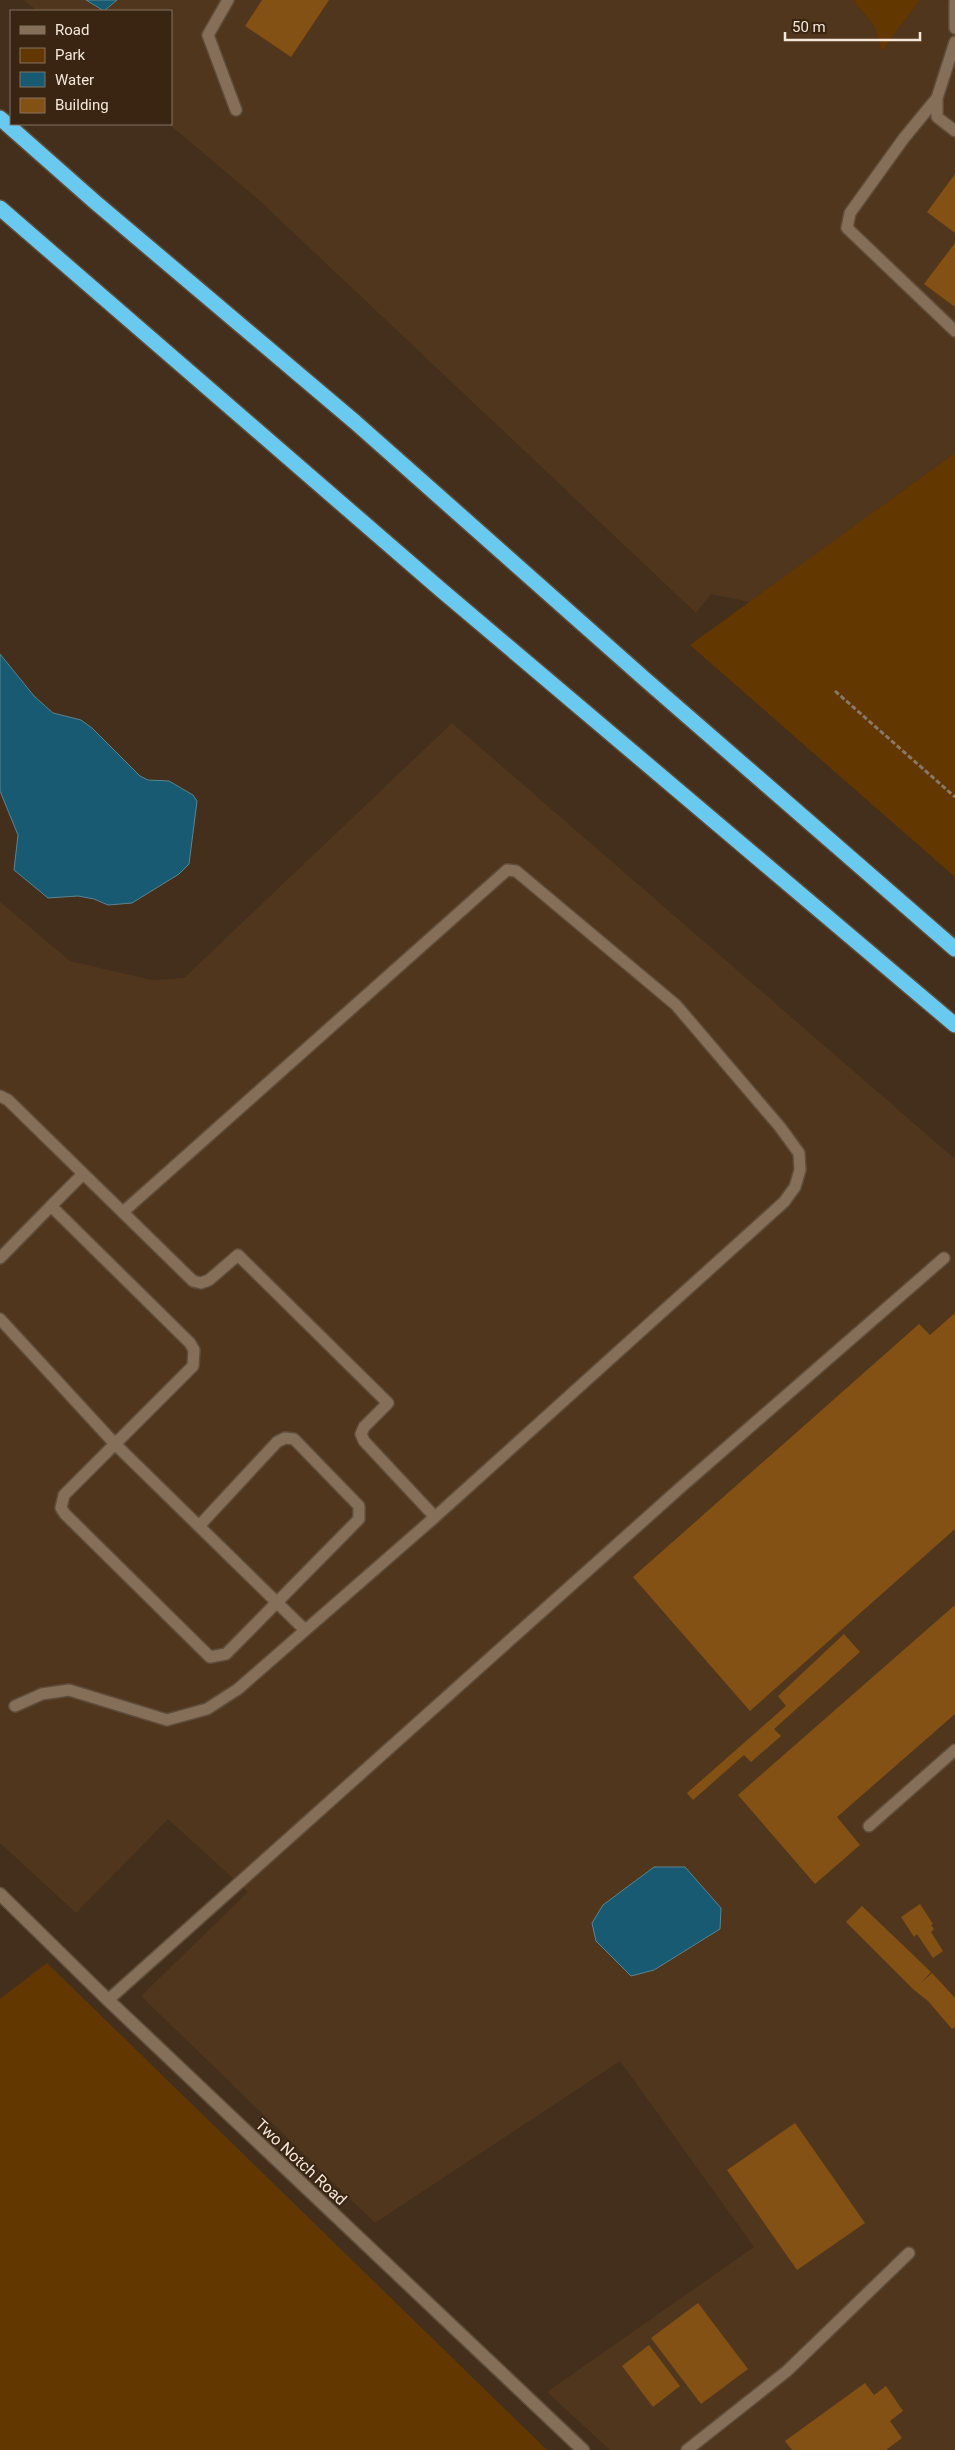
<svg xmlns="http://www.w3.org/2000/svg" width="955" height="2450" viewBox="0 0 955 2450" font-family="Roboto,sans-serif">
  <rect width="100%" height="100%" fill="#432f1b"/>
  <path fill="#50361d" d="M24 0H853L874 26 882 51 920 0H955V453L750 602 711 594 696 613 260 201 169 124H171V11H37Z
    M452 723 955 1159V2450H610L547 2392 754 2247 620 2061 375 2223 141 1996 248 1892 168 1819 76 1913 0 1843V902L70 961 152 980 184 978Z"/>
  <path fill="#633800" d="M853 0H920L882 51 874 26Z
    M955 453V877L690 645Z
    M47 1963 547 2450H0V1999Z"/>
  <path fill="#175a71" stroke="#5a8591" d="M86 0H117L104 11Z
    M0 654 34 696 53 713 81 720 92 728 140 776 148 780 169 781 193 795 197 801 189 864 179 874 132 903 108 905 94 899 78 896 48 898 14 870 18 835 0 791Z
    M654 1867H685L721 1908 720 1929 654 1970 631 1976 596 1941 592 1923 603 1905Z"/>
  <path fill="#845114" d="M262 0H329L291 57 245 26Z
    M955 174V233L927 212Z
    M955 243V307L924 284Z
    M955 1313V1529L750 1711 633 1577 919 1324 930 1335Z
    M955 1605V1714L837 1817 860 1845 815 1884 738 1795Z
    M844 1634 860 1652 774 1729 781 1736 751 1762 744 1755 693 1800 687 1793 786 1706 778 1696Z
    M920 1904 933 1924 931 1925 934 1929 931 1932 943 1951 933 1958 917 1934 914 1937 901 1917Z
    M862 1906 931 1972 921 1983 932 1973 955 1998V2027L952 2029 928 2001 914 1990 846 1922Z
    M795 2123 865 2223 797 2270 727 2170Z
    M698 2303 748 2369 701 2404 651 2338Z
    M649 2345 680 2386 653 2407 622 2366Z
    M865 2383 874 2395 886 2386 903 2411 890 2421 902 2438 886 2450H792L785 2441Z"/>
  <g fill="none" stroke-linecap="round" stroke-linejoin="round">
    <g stroke="#5e4d3b" stroke-width="14">
      <path id="lane" d="M228 0 208 35 236 110
        M955 2V28
        M955 42 937 98V117L955 131
        M937 98 904 138 850 213 847 228 955 331
        M0 1096 8 1100 193 1281 201 1283 209 1280 238 1255 388 1403 364 1427 361 1434 364 1441 435 1517 238 1689 207 1709 167 1720 69 1690 42 1694 15 1706
        M51 1206 83 1174
        M123 1212 507 870 516 871 676 1005 780 1127 799 1153 800 1170 795 1187 784 1202 435 1517
        M0 1258 51 1206 190 1343 194 1350 193 1366 64 1495 61 1508 65 1514 210 1657 226 1654 359 1519V1506L294 1439 285 1438 277 1442 199 1526
        M0 1319 115 1444 305 1630
        M869 1826 955 1750
        M108 2000 680 1488 944 1258
        M687 2450 787 2371 909 2253"/>
    </g>
    <g stroke="#5e4d3b" stroke-width="15">
      <path id="secondary" d="M0 1894 108 2000 583 2450"/>
    </g>
    <g stroke="#5e4d3b" stroke-width="18">
      <path id="highway" d="M0 118 95 202 355 422 647 681 955 949
        M0 208 440 589 955 1025"/>
    </g>
    <path stroke="#897867" stroke-width="3" stroke-dasharray="5 2.5" stroke-linecap="butt" d="M835 691 955 797"/>
    <use href="#lane" stroke="#866f59" stroke-width="11"/>
    <use href="#secondary" stroke="#866f59" stroke-width="12"/>
    <use href="#highway" stroke="#69c9ef" stroke-width="15"/>
  </g>
  <g text-anchor="middle" dominant-baseline="central" stroke-width="4" stroke-linejoin="round" paint-order="stroke">
    <g font-size="16" fill="#f5e8db" stroke="#392511">
      <text transform="translate(301 2162) rotate(43)">Two Notch Road</text>
    </g>
  </g>
  <rect x="10" y="10" width="162" height="115" fill="#392511" stroke="#847362"/>
  <rect x="20" y="26" width="25" height="8" fill="#866f59" stroke="#847362"/>
  <text x="55" y="35" font-size="15" fill="#f5e8db">Road</text>
  <rect x="20" y="48" width="25" height="15" fill="#633800" stroke="#847362"/>
  <text x="55" y="60" font-size="15" fill="#f5e8db">Park</text>
  <rect x="20" y="72" width="25" height="15" fill="#175a71" stroke="#847362"/>
  <text x="55" y="85" font-size="15" fill="#f5e8db">Water</text>
  <rect x="20" y="98" width="25" height="15" fill="#845114" stroke="#847362"/>
  <text x="55" y="110" font-size="15" fill="#f5e8db">Building</text>
  <path d="M785 32v8h135v-8" fill="none" stroke="#f5e8db" stroke-width="2.5"/>
  <text x="792" y="32" font-size="15" fill="#f5e8db" stroke="#392511" stroke-width="4" paint-order="stroke">50 m</text>
</svg>
